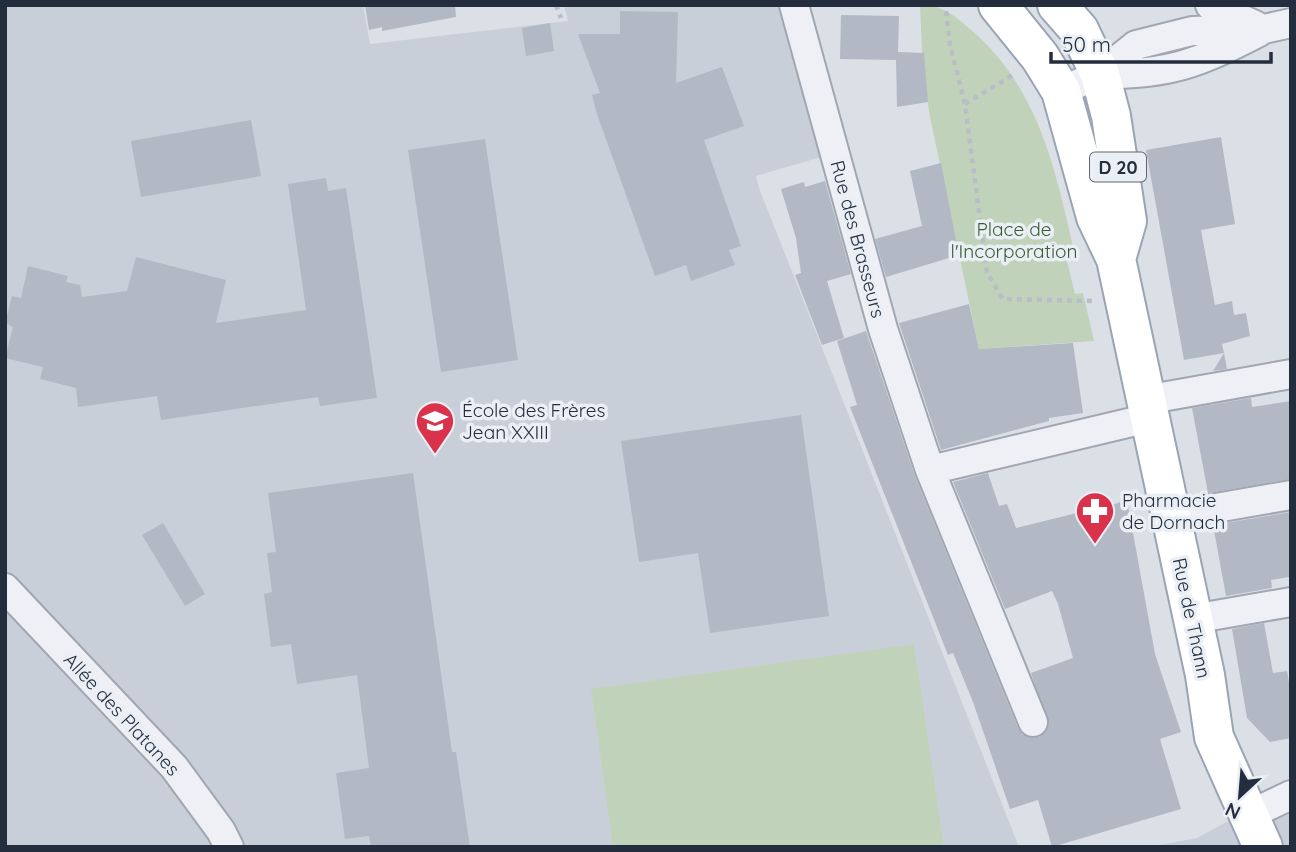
<svg xmlns="http://www.w3.org/2000/svg" width="1296" height="852" viewBox="0 0 1296 852" font-family="Quicksand,sans-serif">
  <rect width="100%" height="100%" fill="#dbe0e7"/>
  <path fill="#c9cfd9" d="M5 5H363L370 44 568 21 564 5H778L821 157 756 176 759 188 1019 847H5Z
    M1291 787V847H1149L1197 838Z"/>
  <path fill="#c1d2bb" d="M920 5C942 5 954 15 971 30 1041 90 1056 173 1076 259L1067 261 1075 294 1083 293 1094 341 979 349 930 117 923 74Z
    M914 644 944 847H613L591 689Z"/>
  <path fill="#b2b9c4" d="M365 5H455L456 17 382 31V27L369 30Z
    M620 11 678 12 676 83 722 67 744 126 704 140 741 246 729 250 735 265 691 281 686 265 655 276 597 114 592 95 600 93 578 34H620Z
    M841 15 899 16 898 52 924 53 928 102 897 107 896 60 840 59Z
    M550 23 554 51 526 56 522 28Z
    M251 120 261 176 141 197 131 141Z
    M1221 137 1235 224 1201 230 1215 305 1232 301 1234 315 1246 313 1250 336 1222 344 1224 353 1184 360 1146 150Z
    M485 139 518 360 441 372 408 150Z
    M941 163 959 255 886 277 875 239 922 226 910 171Z
    M326 178 328 191 346 188 377 398 320 406 318 397 161 420 157 396 78 407 76 388 40 379 43 367 5 358 13 327 5 323 12 296 21 298 28 266 68 276 66 282 80 285 82 297 127 291 136 257 226 280 216 323 306 310 288 184Z
    M825 181 851 274 827 281 844 338 822 345 795 275 801 273 796 238 781 189 804 182 805 187Z
    M969 304 979 349 1073 343 1083 413 1049 418V421L941 450 899 323Z
    M866 331 915 476 1018 728 1023 735 1040 737 1049 724 1031 673 1073 658 1058 604 1052 591 1005 609 953 482 988 473 999 506 1007 504 1016 528 1085 511 1098 519 1105 507 1127 500 1155 654 1181 732 1160 739 1181 809 1052 847 1038 800 1010 809 973 702 953 653 948 655 850 407 857 405 837 341Z
    M1224 353 1227 369 1213 371Z
    M1251 398 1252 407 1291 401V479L1208 493 1192 408Z
    M801 415 829 616 710 633 698 553 639 562 621 441Z
    M413 473 452 752H456L470 847H371L369 836 345 839 336 773 369 768 357 675 297 684 291 644 271 647 264 594 272 592 267 553 276 552 268 493Z
    M1291 512 1289 577 1271 580 1272 588 1226 596 1213 525Z
    M163 523 205 594 185 606 142 535Z
    M1264 623 1273 673 1287 671 1291 694V738L1270 742 1247 718 1232 629Z"/>
  <g fill="none" stroke-linecap="round" stroke-linejoin="round">
    <g stroke="#a0a7b1" stroke-width="32">
      <path id="street" d="M794 5 883 329 930 470 1033 722
        M1210 5 1255 25
        M1100 74C1168 75 1200 63 1259 32
        M1061 91 1100 74 1136 45 1192 31 1264 29 1291 23
        M1145 400 1291 374
        M930 470 1149 418
        M1170 516 1291 495
        M5 588 174 767 221 831 229 847
        M1193 619 1291 602
        M1247 816 1291 795"/>
    </g>
    <g stroke="#99a4b4" stroke-width="42">
      <path id="primary" d="M998 5 1040 57 1061 91 1096 217 1116 259 1205 675 1214 737 1263 847
        M1057 5 1079 30 1100 74 1111 116 1127 221 1116 259"/>
    </g>
    <path stroke="#b9bdc5" stroke-width="4.5" stroke-dasharray="5 5" stroke-linecap="butt" d="M556 5 561 18
      M946 11 950 45 965 104 987 273 1003 299 1093 301
      M965 104 1013 75"/>
    <use href="#street" stroke="#eef0f5" stroke-width="28"/>
    <use href="#primary" stroke="#fff" stroke-width="38"/>
  </g>
  <defs>
    <g id="school-pin" transform="scale(2.0125)"><path d="M0 17L-7.5 6A9.5 9.5 0 1 1 7.5 6Z" fill="#da324b" stroke="#eaeff5"/><path d="M0-5L7-2L0 1L-7-2ZM-4 1L0 2.5L4 1V4Q0 6-4 4Z" fill="#fff"/></g>
    <g id="pharmacy-pin" transform="scale(2.0125)"><path d="M0 17L-7.5 6A9.5 9.5 0 1 1 7.5 6Z" fill="#da324b" stroke="#eaeff5"/><path d="M-2-6h4v4h4v4h-4v4h-4v-4h-4v-4h4Z" fill="#fff"/></g>
  </defs>
  <g fill-rule="evenodd">
    <use href="#school-pin" x="435" y="421"/>
    <use href="#pharmacy-pin" x="1095" y="511"/>
  </g>
  <g text-anchor="middle" dominant-baseline="central" stroke-width="7" stroke-linejoin="round" paint-order="stroke">
    <rect fill="#eaeff5" stroke="#5f6775" stroke-width="2" x="1090" y="152.5" width="56" height="29" rx="5"/>
    <g font-size="18" font-weight="bold" fill="#242d3e">
      <text x="1118" y="167">D 20</text>
    </g>
    <g font-size="19" fill="#385b30" stroke="#eaeff5">
      <text x="1014" y="229">Place de<tspan x="1014" dy="22">l'Incorporation</tspan></text>
    </g>
    <g font-size="19" fill="#242d3e" stroke="#eaeff5">
      <text transform="translate(858 239) rotate(75)">Rue des Brasseurs</text>
      <text transform="translate(1192 618) rotate(78)">Rue de Thann</text>
      <text transform="translate(122 714) rotate(47)">Allée des Platanes</text>
    </g>
    <g font-size="19" fill="#242d3e" stroke="#eaeff5" text-anchor="start">
      <text x="462" y="410">École des Frères<tspan x="462" dy="22">Jean XXIII</tspan></text>
      <text x="1122" y="500">Pharmacie<tspan x="1122" dy="22">de Dornach</tspan></text>
    </g>
  </g>
  <rect width="1296" height="852" fill="none" stroke="#242d3e" stroke-width="14"/>
  <g transform="translate(1240 796) rotate(206)" stroke="#eaeff5" stroke-width="5" paint-order="stroke">
  <path d="M0-5L12 26L0 18L-12 26Z" fill="#242d3e"/>
  <text y="-10" font-size="19" font-weight="bold" text-anchor="middle" fill="#242d3e">N</text>
  </g>
  <path d="M1051 52v10h220v-10" fill="none" stroke="#242d3e" stroke-width="3.5"/>
  <text x="1062" y="52" font-size="21" fill="#242d3e" stroke="#eaeff5" stroke-width="5" paint-order="stroke">50 m</text>
</svg>
